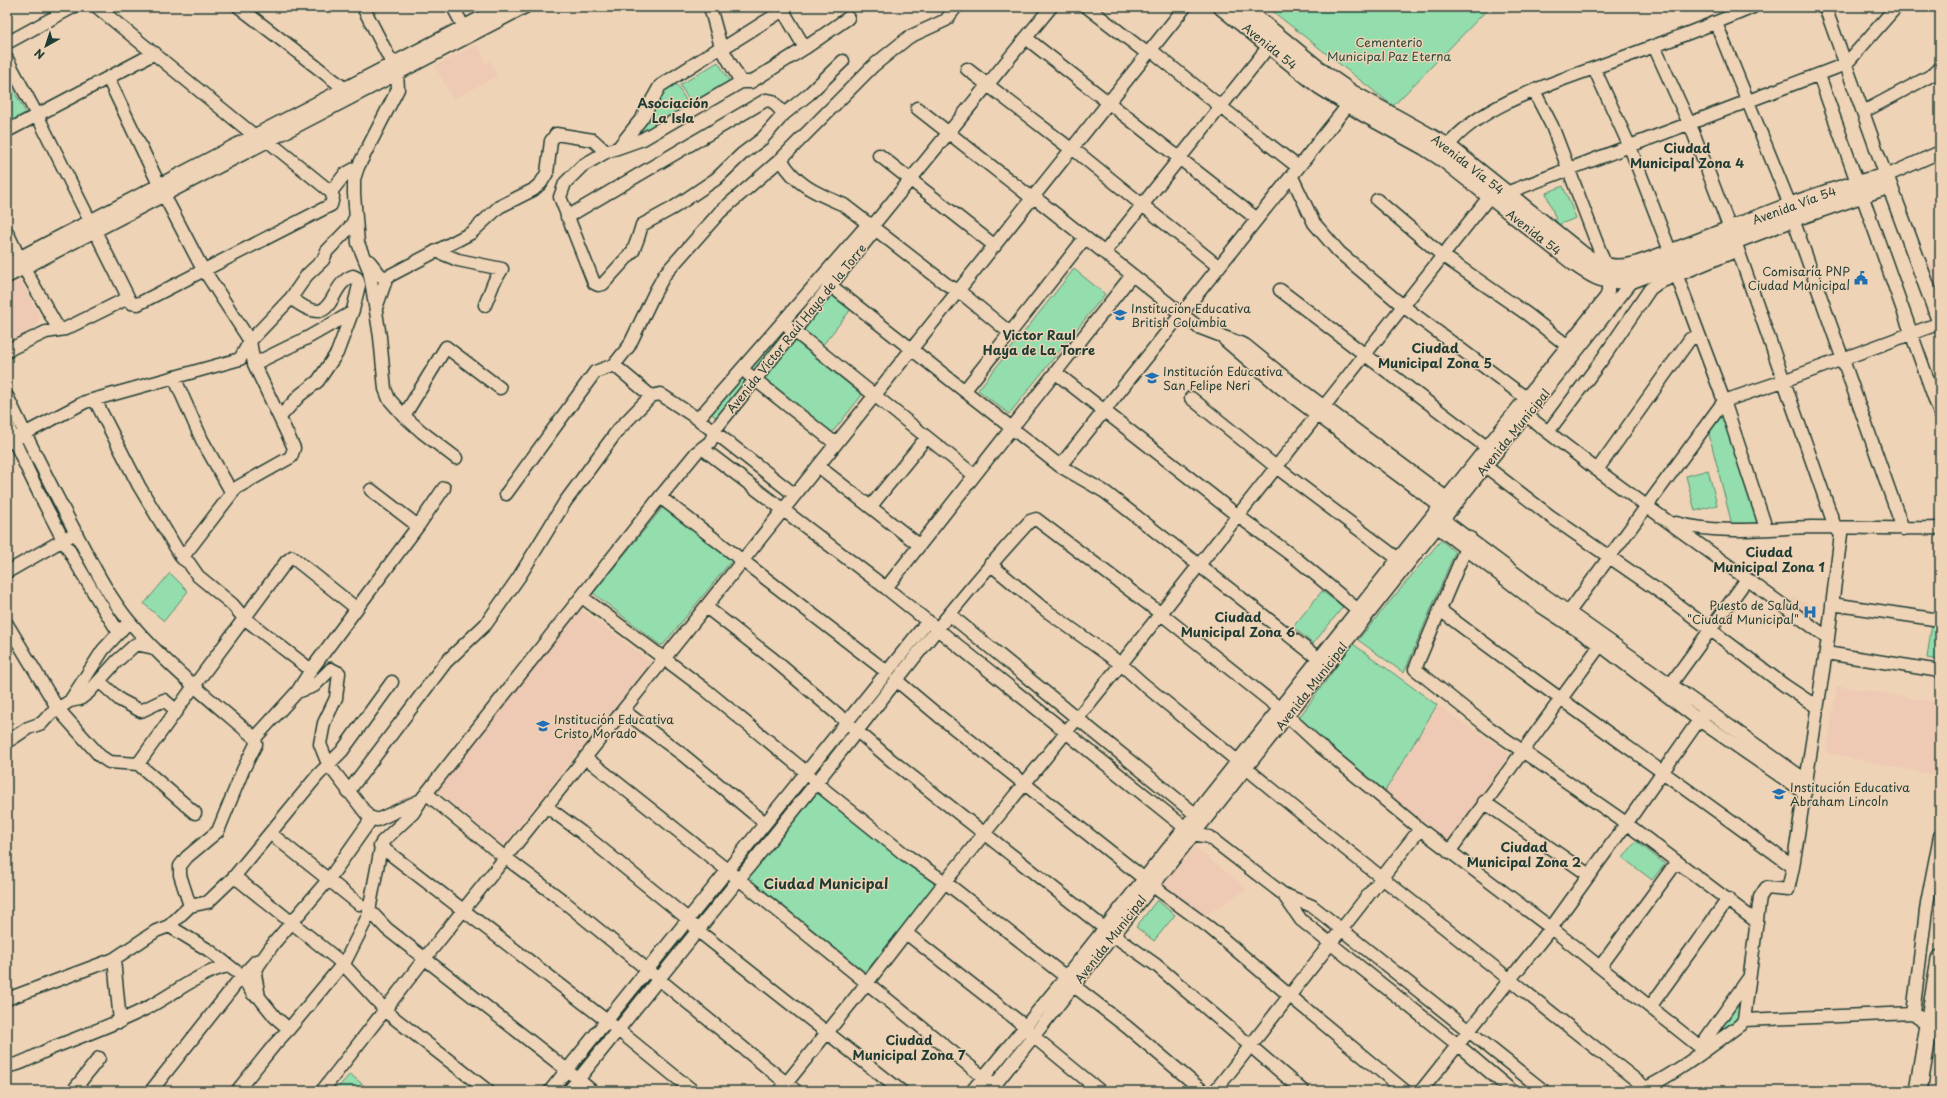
<svg xmlns="http://www.w3.org/2000/svg" width="1947" height="1098" viewBox="0 0 1947 1098" font-family="'Playpen Sans',sans-serif">
  <rect width="100%" height="100%" fill="#efd3b6"/>
  <filter id="ink" filterUnits="userSpaceOnUse"><feTurbulence type="fractalNoise" baseFrequency=".025" numOctaves="2"/><feDisplacementMap in="SourceGraphic" scale="8" xChannelSelector="R" yChannelSelector="G"/><feConvolveMatrix kernelMatrix="1 2 1 2 8 2 1 2 1" color-interpolation-filters="sRGB"/></filter>
  <g filter="url(#ink)">
    <path fill="#eec9b3" d="M477 45 486 63 490 61 497 76 453 99 435 66Z
      M1940 259V305L1925 264Z
      M20 280 40 317 35 327 7 342V287Z
      M1793 597 1815 607 1813 617 1791 600Z
      M580 609 651 662 503 845 437 791Z
      M1837 686 1940 703V776L1826 753Z
      M1437 705 1509 754 1450 842 1385 791Z
      M1195 847 1247 889 1202 917 1164 886Z"/>
    <path fill="#94ddad" stroke="#5a8d70" d="M1267 7H1495L1485 12 1393 106Z
      M718 62 730 82 692 105 680 85Z
      M7 78 28 117 7 128Z
      M675 82 690 107 640 137 636 130 663 89Z
      M1563 186 1576 218 1558 225 1546 193Z
      M1074 269 1105 294 1009 414 978 390Z
      M833 293 852 308 822 346 803 331Z
      M781 330 786 334 755 374 748 368Z
      M795 341 862 395 831 434 764 380Z
      M740 377 746 382 717 418 710 413Z
      M1720 413 1724 414 1747 484 1758 525H1732L1708 430Z
      M28 446 65 521 60 524 22 449Z
      M1708 470 1717 505 1695 511 1686 476Z
      M663 507 732 560 663 645H660L593 593Z
      M1441 540 1455 552 1404 673 1358 640Z
      M170 573 188 591 164 621 144 604Z
      M1322 591 1343 607 1313 644 1293 627Z
      M1932 623 1940 625V660L1927 658Z
      M1353 644 1437 705 1385 791 1298 719Z
      M817 793 936 885 864 974 747 880Z
      M762 835 765 837 741 868 738 866Z
      M1636 841 1665 864 1652 880 1623 858Z
      M722 886 725 888 703 916 700 913Z
      M1157 900 1175 915 1154 941 1136 927Z
      M683 935 686 937 664 963 662 961Z
      M642 985 645 987 622 1016 619 1014Z
      M1741 998 1738 1020 1711 1040Z
      M603 1035 606 1038 582 1067 579 1064Z
      M350 1074 367 1088 364 1091H335Z"/>
    <g fill="none" stroke-linecap="round" stroke-linejoin="round">
      <g stroke="#1f3d34" stroke-width="15">
        <path id="minor" d="M239 7 349 92
          M363 7 397 73 398 89 358 167 354 179V194L358 243 369 270 372 286 380 337 385 389 389 399 404 416 422 432 456 458
          M453 7 467 33
          M710 7 721 47 741 82
          M781 7 805 48
          M1087 7 1148 54
          M1825 7 1886 176 1940 152
          M1716 23 1790 205
          M1026 38 1257 219
          M7 43 73 7
          M1151 50 1221 107 1298 167
          M7 59 37 115 131 303 138 304 331 205 333 197 331 192 268 141 255 136 97 7
          M843 61 809 94 784 114 762 139 742 154 716 179 673 208 642 225 638 238 633 251 603 284 598 285 594 283 560 197 565 183 582 166 606 152 643 139 741 82H751L805 48 848 18
          M1594 68 1630 147 1670 251
          M967 69 1067 146 1072 148 1219 267
          M1819 75 1857 182
          M108 78 164 195 200 264 250 341 254 364 294 448 291 457 236 488 182 558
          M1534 91 1552 126 1606 267
          M917 108 1028 195 1034 197 1198 327 1245 345 1287 379 1452 502
          M1863 112 1934 74 1940 68
          M7 131 155 53
          M1448 146C1480 104 1557 82 1605 64 1655 46 1704 28 1753 7
          M619 147 642 118 660 86 721 47 728 45 782 11
          M879 155 995 246
          M781 159C796 186 818 194 844 205L946 284 959 291 1010 333
          M1292 177 1314 223 1339 252 1403 306 1526 398V415L1597 470 1828 638
          M331 192 345 174 358 167
          M1506 193 1846 64 1896 7
          M1862 195 1940 414
          M1377 200 1442 255 1527 314 1574 351
          M567 217 766 100 772 101 784 114
          M1793 219 1903 529
          M868 224 875 223 1051 7
          M7 232 24 268 59 330
          M436 251 458 260 502 269 494 282 485 305
          M1104 253 1269 46
          M369 261 381 276 387 277 471 233 499 207 533 190 541 183 547 173 551 141 556 134 593 140 606 152
          M7 264 501 7
          M1677 276 1724 401 1766 528
          M7 277 525 7
          M821 278 1060 466 1105 492 1323 662
          M1280 290 1493 452
          M376 308 387 277
          M788 326 974 475
          M1225 340 1281 388 1445 510
          M7 352 12 348 46 332 65 329 128 298
          M254 364 307 338 351 313
          M614 365 651 396 660 394 698 419 795 495
          M1056 373 1238 516 1298 560 1364 615
          M748 374 836 444
          M174 377 202 440 232 493
          M965 390 1085 238
          M7 396C30 444 54 492 79 539 94 567 109 597 129 621 166 665 212 701 255 738
          M1191 398 1276 467 1405 564
          M95 400 139 486 182 558 189 563 198 576 232 604 244 618 311 670
          M404 416 446 347 500 388
          M280 417 300 395 318 381 337 353 353 310 359 285 357 278 353 276C326 285 337 334 291 298
          M698 419 868 224
          M7 424C38 496 76 567 119 633
          M713 432 875 230V223
          M1548 432 1601 361 1650 289 1658 283 1738 250
          M7 443 85 402 240 359 250 341 291 298 307 275 323 260 327 251 351 226 355 218
          M702 448 886 588 1193 834 1209 837 1283 894 1312 906 1544 1091
          M1480 462 1550 516 1663 594 1784 685 1817 707
          M818 466 919 545
          M1060 466 1348 105
          M1597 470 1690 339 1699 336
          M371 490 418 526
          M506 494 595 372 614 365 629 346 655 292 665 274 720 212 781 159 873 66 909 37 946 20 956 7
          M660 497 887 672
          M871 506 926 438
          M1437 515 1543 594 1807 781
          M1431 522 1539 605 1600 645 1699 720 1805 793
          M1676 523C1720 535 1767 528 1812 527 1855 527 1897 529 1940 528
          M1470 538 1415 669 1488 727 1623 821 1757 922
          M990 564 1044 609 1121 664 1142 683 1323 831 1646 1088
          M7 572 70 536
          M886 588 1132 275
          M582 597 706 690 806 772 816 783 903 853 945 882 1066 977 1074 986 1127 1027 1203 1091
          M1832 604 1940 620
          M706 607 773 659 891 760 1113 935 1156 965 1303 1091
          M1440 610C1556 698 1676 780 1793 867
          M1569 612 1724 401 1783 381 1940 323
          M949 614 1200 818
          M7 624 58 709 100 756 109 762 138 764 195 813
          M1826 653 1940 671
          M896 680 939 716 1161 892 1210 928 1290 996 1405 1091
          M99 681 120 700 141 711 164 700 177 711
          M1671 684 1747 579
          M297 692 314 686 331 669 339 673 336 698 324 723 320 744 328 764 368 816 377 820 421 800 660 497 696 453 710 442 713 436V432
          M70 701 80 699 89 692 117 661 136 644 154 648
          M624 711 683 755 765 823
          M7 742 28 728 42 723 51 713 70 701 103 650 124 627
          M586 758 746 885 988 1081
          M138 764 194 686 286 562 292 557 356 608
          M348 792 446 662 486 624 519 577 565 502 618 430 651 396
          M427 794 498 852 562 900 796 1091
          M1484 802 1589 875
          M547 807 581 832 688 919 697 930 901 1091
          M270 833 359 904
          M380 846 607 1021 693 1091
          M1449 852 1604 640
          M233 878 240 881 342 963 389 1014 488 1091
          M1283 894 1301 920 1458 1045 1512 1091
          M190 906 180 875V866L187 857 218 831 243 770 256 744 255 738 297 692 311 670 418 526 444 488
          M369 910 387 929 567 1070 592 1091
          M169 926 210 951 242 976 253 994 259 997 275 1017 289 1029
          M906 933 1026 1027 1033 1036 1100 1091
          M114 959 120 1022
          M1600 967 1676 863
          M259 997 255 974 258 966 274 943 329 879 372 818
          M7 999 114 959 156 931 169 926 190 906 208 902 233 878 318 775 342 751 392 682
          M1650 1007 1728 899
          M1913 1013 1927 903 1940 836
          M1744 1020 1913 1013 1930 1025 1940 1018
          M1700 1047 1748 979
          M7 1066C23 1065 37 1054 52 1048 84 1035 116 1024 147 1008 174 994 198 973 228 966
          M73 1091 99 1058
          M151 1091 242 976 256 961 260 960
          M237 1091 275 1044 289 1029 346 960 368 916 382 842 413 813 420 802
          M322 1091 425 958 1185 7
          M550 1091 928 621
          M569 1091C652 989 734 886 816 783 886 695 953 604 1030 521L1036 519 1160 613 1279 708 1321 747 1420 829 1551 928 1705 1051
          M780 1091 867 983 945 882 1121 664 1489 197
          M972 1091 1066 977 1606 297 1608 292V282
          M990 1091 1633 280
          M1215 1091 1420 829
          M1421 1091 1551 928 1626 824 1706 710
          M1640 1091C1676 1074 1708 1048 1740 1025L1744 1020 1760 897 1766 888 1788 890 1793 867 1828 638 1841 534 1835 527 1738 250 1693 132 1654 46"/>
      </g>
      <g stroke="#1f3d34" stroke-width="18">
        <path id="major" d="M1221 7 1319 86 1364 114 1424 147 1444 160 1574 263C1597 279 1604 283 1633 280L1793 219 1889 186
          M1243 7 1325 74 1351 92 1448 146 1585 256C1602 266 1615 270 1634 265 1718 237 1799 195 1886 176L1940 322"/>
      </g>
      <g stroke="#1f3d34" stroke-width="20">
        <path id="highway" d="M1918 1091 1940 959"/>
      </g>
      <use href="#minor" stroke="#efd3b6" stroke-width="12"/>
      <use href="#major" stroke="#efd3b6" stroke-width="15"/>
      <use href="#highway" stroke="#efd3b6" stroke-width="17"/>
    </g>
  </g>
  <defs>
    <g id="civic-bare" transform="scale(1.08)"><path d="M-.6-6.5H3V-4.5H.6V-3L4-1V1h2V6H-6V1h2V-1L-.6-3ZM-1.2 2.5V6h2.4V2.5Z" fill="#1f6fb2" stroke="#efd3b6" stroke-width="2.5" paint-order="stroke"/></g>
    <g id="school-bare" transform="scale(1.08)"><path d="M0-5L7-2L0 1L-7-2ZM-4 1L0 2.5L4 1V4Q0 6-4 4Z" fill="#1f6fb2" stroke="#efd3b6" stroke-width="2.5" paint-order="stroke"/></g>
    <g id="hospital-bare" transform="scale(1.08)"><path d="M-5-5h3v3.5h4V-5h3V5h-3V1.5h-4V5h-3Z" fill="#1f6fb2" stroke="#efd3b6" stroke-width="2.5" paint-order="stroke"/></g>
  </defs>
  <g fill-rule="evenodd">
    <use href="#civic-bare" x="1861" y="278"/>
    <use href="#school-bare" x="1120" y="315"/>
    <use href="#school-bare" x="1152" y="378"/>
    <use href="#hospital-bare" x="1810" y="612"/>
    <use href="#school-bare" x="543" y="726"/>
    <use href="#school-bare" x="1779" y="794"/>
  </g>
  <g text-anchor="middle" dominant-baseline="central" stroke-width="3" stroke-linejoin="round" paint-order="stroke">
    <g font-size="12" fill="#2b4d40" stroke="#efd3b6">
      <text x="1389" y="42">Cementerio<tspan x="1389" dy="14">Municipal Paz Eterna</tspan></text>
    </g>
    <g font-size="12" fill="#1f3d34" stroke="#efd3b6">
      <text transform="translate(1270 46) rotate(39)">Avenida 54</text>
      <text transform="translate(1468 164) rotate(38)">Avenida Vía 54</text>
      <text transform="translate(1794 205) rotate(-20)">Avenida Vía 54</text>
      <text transform="translate(1534 232) rotate(38)">Avenida 54</text>
      <text transform="translate(796 328) rotate(-51)">Avenida Víctor Raúl Haya de la Torre</text>
      <text transform="translate(1513 432) rotate(-51)">Avenida Municipal</text>
      <text transform="translate(1311 686) rotate(-52)">Avenida Municipal</text>
      <text transform="translate(1110 939) rotate(-52)">Avenida Municipal</text>
    </g>
    <g font-size="12" fill="#1f3d34" stroke="#efd3b6" text-anchor="start">
      <text x="1850" y="271" text-anchor="end">Comisaría PNP<tspan x="1850" dy="14">Ciudad Municipal</tspan></text>
      <text x="1131" y="308">Institución Educativa<tspan x="1131" dy="14">British Columbia</tspan></text>
      <text x="1163" y="371">Institución Educativa<tspan x="1163" dy="14">San Felipe Neri</tspan></text>
      <text x="1799" y="605" text-anchor="end">Puesto de Salud<tspan x="1799" dy="14">"Ciudad Municipal"</tspan></text>
      <text x="554" y="719">Institución Educativa<tspan x="554" dy="14">Cristo Morado</tspan></text>
      <text x="1790" y="787">Institución Educativa<tspan x="1790" dy="14">Abraham Lincoln</tspan></text>
    </g>
    <g font-size="13" font-weight="bold" fill="#1f3d34" stroke="#efd3b6">
      <text x="673" y="102">Asociación<tspan x="673" dy="15">La Isla</tspan></text>
      <text x="1687" y="147">Ciudad<tspan x="1687" dy="15">Municipal Zona 4</tspan></text>
      <text x="1039" y="334">Victor Raul<tspan x="1039" dy="15">Haya de La Torre</tspan></text>
      <text x="1435" y="347">Ciudad<tspan x="1435" dy="15">Municipal Zona 5</tspan></text>
      <text x="1769" y="551">Ciudad<tspan x="1769" dy="15">Municipal Zona 1</tspan></text>
      <text x="1238" y="616">Ciudad<tspan x="1238" dy="15">Municipal Zona 6</tspan></text>
      <text x="1524" y="846">Ciudad<tspan x="1524" dy="15">Municipal Zona 2</tspan></text>
      <text x="909" y="1039">Ciudad<tspan x="909" dy="15">Municipal Zona 7</tspan></text>
    </g>
    <g font-size="14" font-weight="bold" fill="#1f3d34" stroke="#efd3b6">
      <text x="826" y="883">Ciudad Municipal</text>
    </g>
  </g>
  <rect width="1947" height="1098" fill="none" stroke="#efd3b6" stroke-width="24"/>
  <rect x="12" y="12" width="1923" height="1074" fill="none" stroke="#1f3d34" stroke-width="1.5" filter="url(#ink)"/>
  <g transform="translate(46 46) rotate(219)" stroke="#efd3b6" stroke-width="3" paint-order="stroke">
  <path d="M0-3L7 15L0 10L-7 15Z" fill="#1f3d34"/>
  <text y="-6" font-size="11" font-weight="bold" text-anchor="middle" fill="#1f3d34">N</text>
  </g>
</svg>
